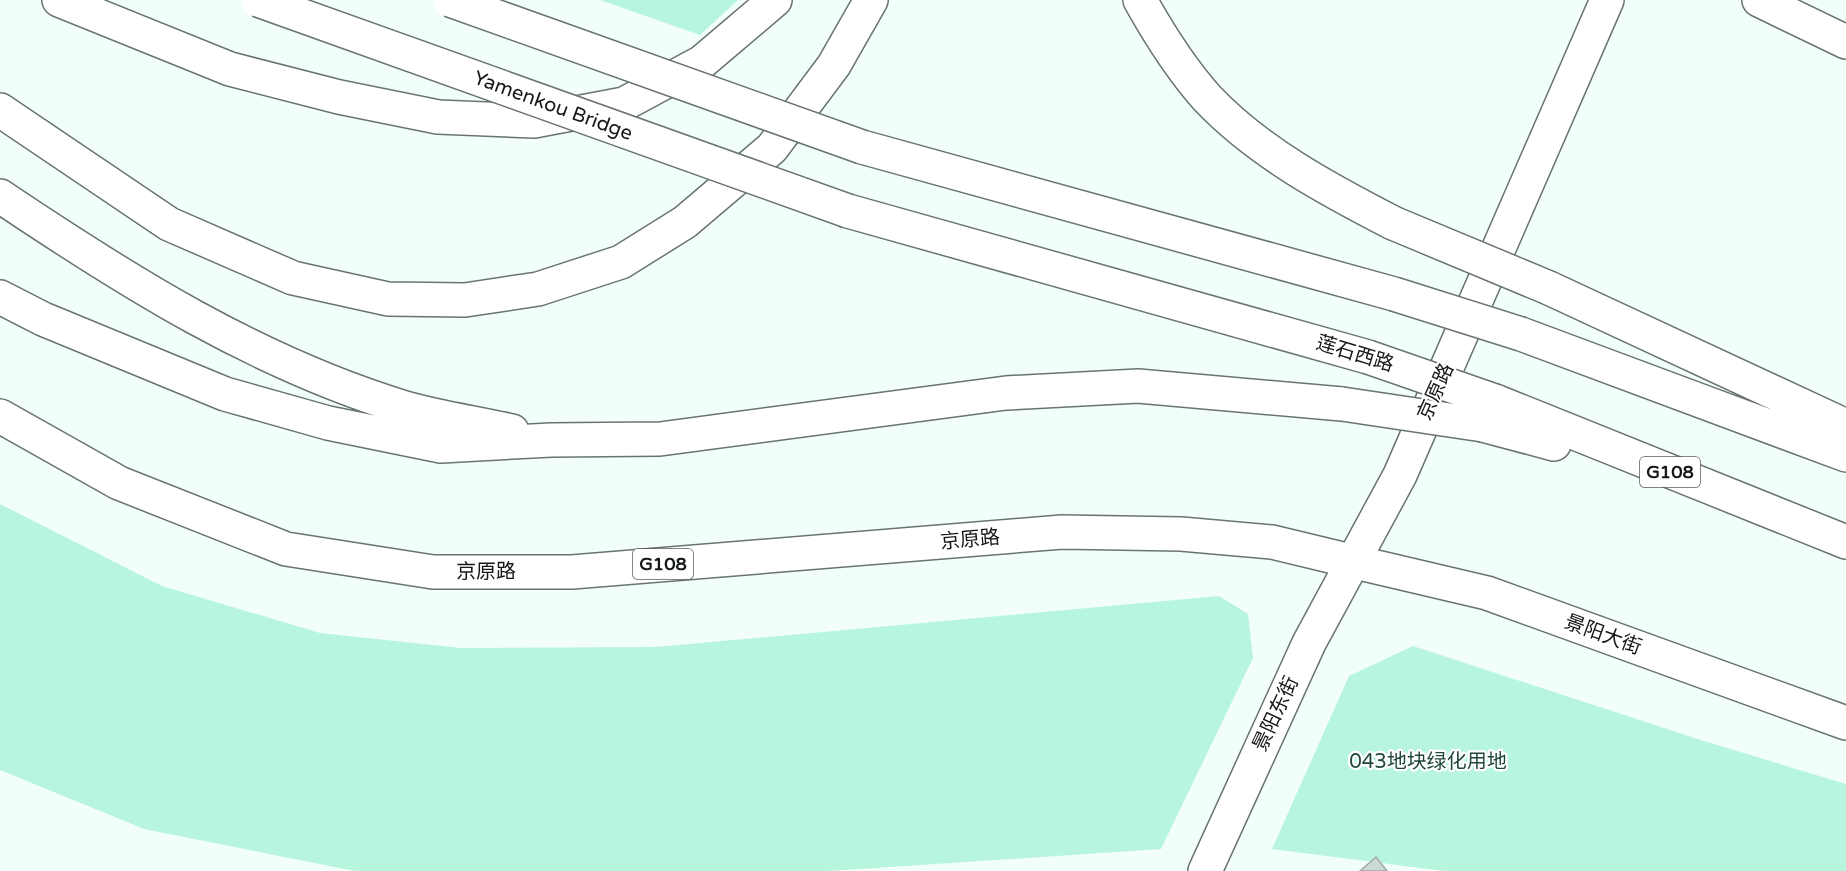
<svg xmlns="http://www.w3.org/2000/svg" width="1846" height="871" viewBox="0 0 1846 871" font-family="'Varela Round','Noto Sans SC',sans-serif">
  <defs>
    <filter id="shadow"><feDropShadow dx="3.5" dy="6" stdDeviation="0" flood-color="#0004"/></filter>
  </defs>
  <rect width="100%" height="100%" fill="#f2fef9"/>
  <path fill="#b8f5df" d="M600 0H738L700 35Z
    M0 504 162 586 320 633 461 648 656 647 1219 596 1248 614 1253 658 1161 849 830 871H355L144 829 0 770Z
    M1413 646 1704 741 1846 784V871H1444L1272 849 1349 676Z"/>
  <path fill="#ccd9d4" stroke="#a0aba7" stroke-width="1.5" filter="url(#shadow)" d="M1376 857 1387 871H1360Z"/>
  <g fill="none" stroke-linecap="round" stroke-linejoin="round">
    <g stroke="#69746f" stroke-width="36">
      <path id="street" d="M1355 562 1487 593 1846 723"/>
    </g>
    <g stroke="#69746f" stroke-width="36">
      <path id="secondary" d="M1759 0 1846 42
        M1205 871 1309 643 1400 475 1607 0"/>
    </g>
    <g stroke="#69746f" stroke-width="36">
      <path id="highway" d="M59 0 230 69 339 97 438 117 534 121 624 104 702 62 775 0
        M1140 0C1159 34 1181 69 1207 98 1258 152 1327 189 1393 223
        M0 110 169 224 293 278 388 299 465 300 538 289 621 262 685 222 772 148 834 65 871 0
        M862 147 1394 294
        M0 196C128 282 257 363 405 408 440 418 477 423 512 431
        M848 211 1368 357
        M1549 288 1846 426
        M0 297 43 319 225 394 328 423 441 446 551 440 660 439 1006 393 1138 386 1342 404
        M1521 334 1846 455
        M1495 401 1846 542
        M0 416 119 483 286 549 433 572H572L1062 532 1181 534 1272 542 1355 562
        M1483 425 1554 444"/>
    </g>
    <use href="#street" stroke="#fff" stroke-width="33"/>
    <use href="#secondary" stroke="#fff" stroke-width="33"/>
    <use href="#highway" stroke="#fff" stroke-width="33"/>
    <g stroke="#69746f" stroke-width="36" stroke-linecap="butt">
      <path id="highway-bridge" d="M258 0 848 211
        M450 0 862 147
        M1393 223 1549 288
        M1394 294 1521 334
        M1368 357 1495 401
        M1342 404 1483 425"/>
    </g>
    <use href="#highway-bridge" stroke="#fff" stroke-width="33"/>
  </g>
  <g text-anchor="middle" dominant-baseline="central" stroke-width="4.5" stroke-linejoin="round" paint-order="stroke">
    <g fill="#fff" stroke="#5a5d5c" stroke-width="1.5">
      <rect x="1640" y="457" width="60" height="30" rx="4.5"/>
      <rect x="633" y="549" width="60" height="30" rx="4.5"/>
    </g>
    <g font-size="18" font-weight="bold" fill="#141816">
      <text x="1670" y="472">G108</text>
      <text x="663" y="564">G108</text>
    </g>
    <g font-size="20" fill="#141816" stroke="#fff">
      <text transform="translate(553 106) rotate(20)">Yamenkou Bridge</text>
      <text transform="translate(1355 354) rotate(17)">莲石西路</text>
      <text transform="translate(1436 392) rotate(-66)">京原路</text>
      <text transform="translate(970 540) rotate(-5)">京原路</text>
      <text x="486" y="572">京原路</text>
      <text transform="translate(1603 635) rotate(20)">景阳大街</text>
      <text transform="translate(1276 714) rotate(-65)">景阳东街</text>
    </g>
    <g font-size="20" fill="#21473b" stroke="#fff">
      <text x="1428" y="762">043地块绿化用地</text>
    </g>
  </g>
</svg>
